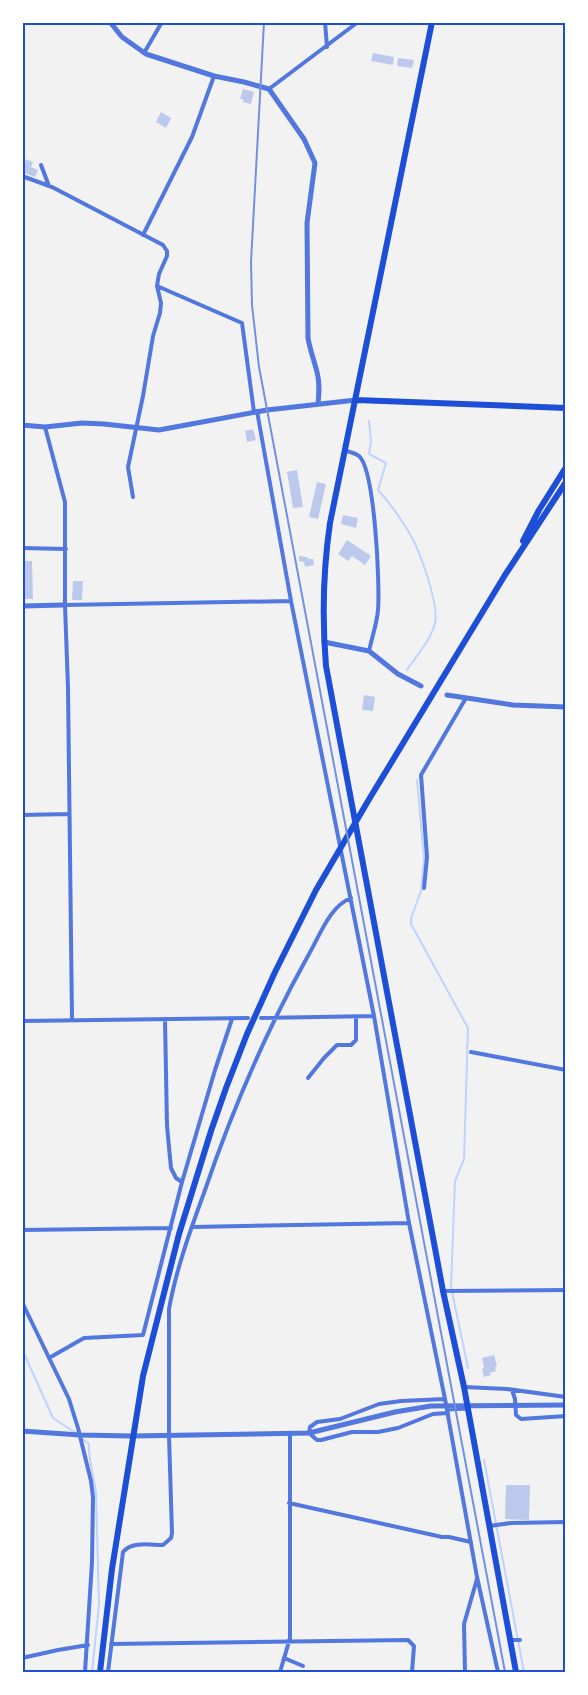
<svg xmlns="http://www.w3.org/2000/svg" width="588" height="1695" viewBox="0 0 588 1695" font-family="'Exo 2',sans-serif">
  <rect width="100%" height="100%" fill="#f2f2f2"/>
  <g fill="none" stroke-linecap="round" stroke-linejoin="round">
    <path stroke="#bfd3fe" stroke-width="2" d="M369 421 371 441 369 454 386 463 378 490C390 503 401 519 410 534 420 551 439 604 435 623 431 640 416 656 407 670
      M417 780 424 858 421 891 411 918V924L468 1028 464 1159 455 1181 451 1287 468 1368
      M22 1349 53 1418 76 1433
      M81 1438 89 1444C87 1452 95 1482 96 1494L99 1604 92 1672
      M484 1460 524 1672"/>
  </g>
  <path fill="#bdc9ec" d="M373 53 394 57 393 65 371 61Z
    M398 58 414 60 412 68 397 66Z
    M243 89 254 92 251 104 243 102V99H240Z
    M161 112 171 118 166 128 156 122Z
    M26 159 33 162 31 167 38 170 35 177 22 172Z
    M253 429 256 440 247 442 245 431Z
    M297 470 303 507 293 508 287 472Z
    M317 482 326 484 318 519 309 517Z
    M343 515 358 518 356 528 341 524Z
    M347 540 371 556 365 565 352 556 348 561 338 554Z
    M299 556 307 557 308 559H313L314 565 305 567 304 562 299 561Z
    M23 561H32L33 599H24Z
    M73 581H83L82 600H72Z
    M364 695 375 697 373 711 362 710Z
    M494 1355 497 1366 495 1367 496 1371 490 1373 491 1375 484 1377 482 1369 484 1368 482 1358Z
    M506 1485H530L529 1520 505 1519Z"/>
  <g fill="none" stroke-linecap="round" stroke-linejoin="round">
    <path stroke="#5277de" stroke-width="3" d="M447 1410 468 1409"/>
    <path stroke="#5277de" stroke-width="4" d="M325 22 327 47
      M144 53 162 22
      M269 89 358 22
      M41 165 49 186
      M22 176 52 187 163 245 167 251V256L159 274 157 286 161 303 160 313 153 336 143 396 128 467 133 497
      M143 235 192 137 214 76
      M157 286 242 323 254 412
      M257 411 291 601 374 1016 409 1223 445 1399 477 1577 498 1672
      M45 427 65 502V605L68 688 72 1020
      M344 450C349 452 355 453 359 456 375 470 380 585 378 610 377 623 372 637 369 651
      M22 548 66 549
      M65 605 291 601
      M22 815 69 814
      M424 888 427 857 421 775 466 698
      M261 1018 374 1016
      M22 1021 248 1018
      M471 1052 566 1070
      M308 1078 324 1058 337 1045H351L356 1040V1017
      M182 1182 215 1070 232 1019
      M192 1227 409 1223
      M22 1230 171 1228
      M443 1291 566 1290
      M22 1302 69 1399 78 1428 91 1481 93 1497 92 1562 85 1672
      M49 1358 84 1338 143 1335 182 1182 176 1178 171 1168 167 1126 165 1019
      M464 1387 507 1389 566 1397
      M512 1390 515 1399 516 1415 521 1419 566 1416
      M445 1399 401 1401 379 1404 340 1419 317 1422 310 1427 309 1433 317 1440H321L352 1432H378L398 1428 433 1414 448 1413
      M289 1503 442 1537H449L471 1542
      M489 1526 511 1523 566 1522
      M510 1640H520
      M111 1644 408 1640 414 1646 412 1672
      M22 1658 58 1650 88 1645
      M284 1658 303 1666
      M108 1672 123 1552C132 1541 150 1545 163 1545L171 1538 172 1533 169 1436V1309C176 1270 190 1231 204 1193 232 1110 266 1031 309 954 320 935 330 906 351 898
      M280 1672 290 1638V1434
      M465 1672 464 1624 477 1579"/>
    <path stroke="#5277de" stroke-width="5" d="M110 22 122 37 146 54 214 76 244 82 269 89 304 139 315 163 307 223 308 338C310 350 314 360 317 372 320 383 319 393 318 404
      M22 425 45 427 82 423 104 424 159 430 267 410 356 400
      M22 606 65 605
      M324 642 369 651 398 674 421 686
      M447 695 513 705 566 707
      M22 1431 80 1435 132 1436 309 1433 395 1412 431 1406 566 1405"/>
    <path stroke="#1d4ed8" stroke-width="6" d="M432 22 330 523C323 571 322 618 326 666L443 1291 464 1387 516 1672
      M356 400 566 408
      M523 541 539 510 566 467
      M100 1672 112 1569 143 1376 179 1234 211 1131 226 1088 247 1034 275 972 316 890 368 801 505 575 566 482"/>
    <path stroke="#7290e2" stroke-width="2" d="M264 22 251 262 252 305 259 367 505 1672"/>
  </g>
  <rect width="588" height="1695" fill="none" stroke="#ffffff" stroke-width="48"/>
  <rect x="24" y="24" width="540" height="1647" fill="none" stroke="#1d4ed8" stroke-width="2"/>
</svg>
